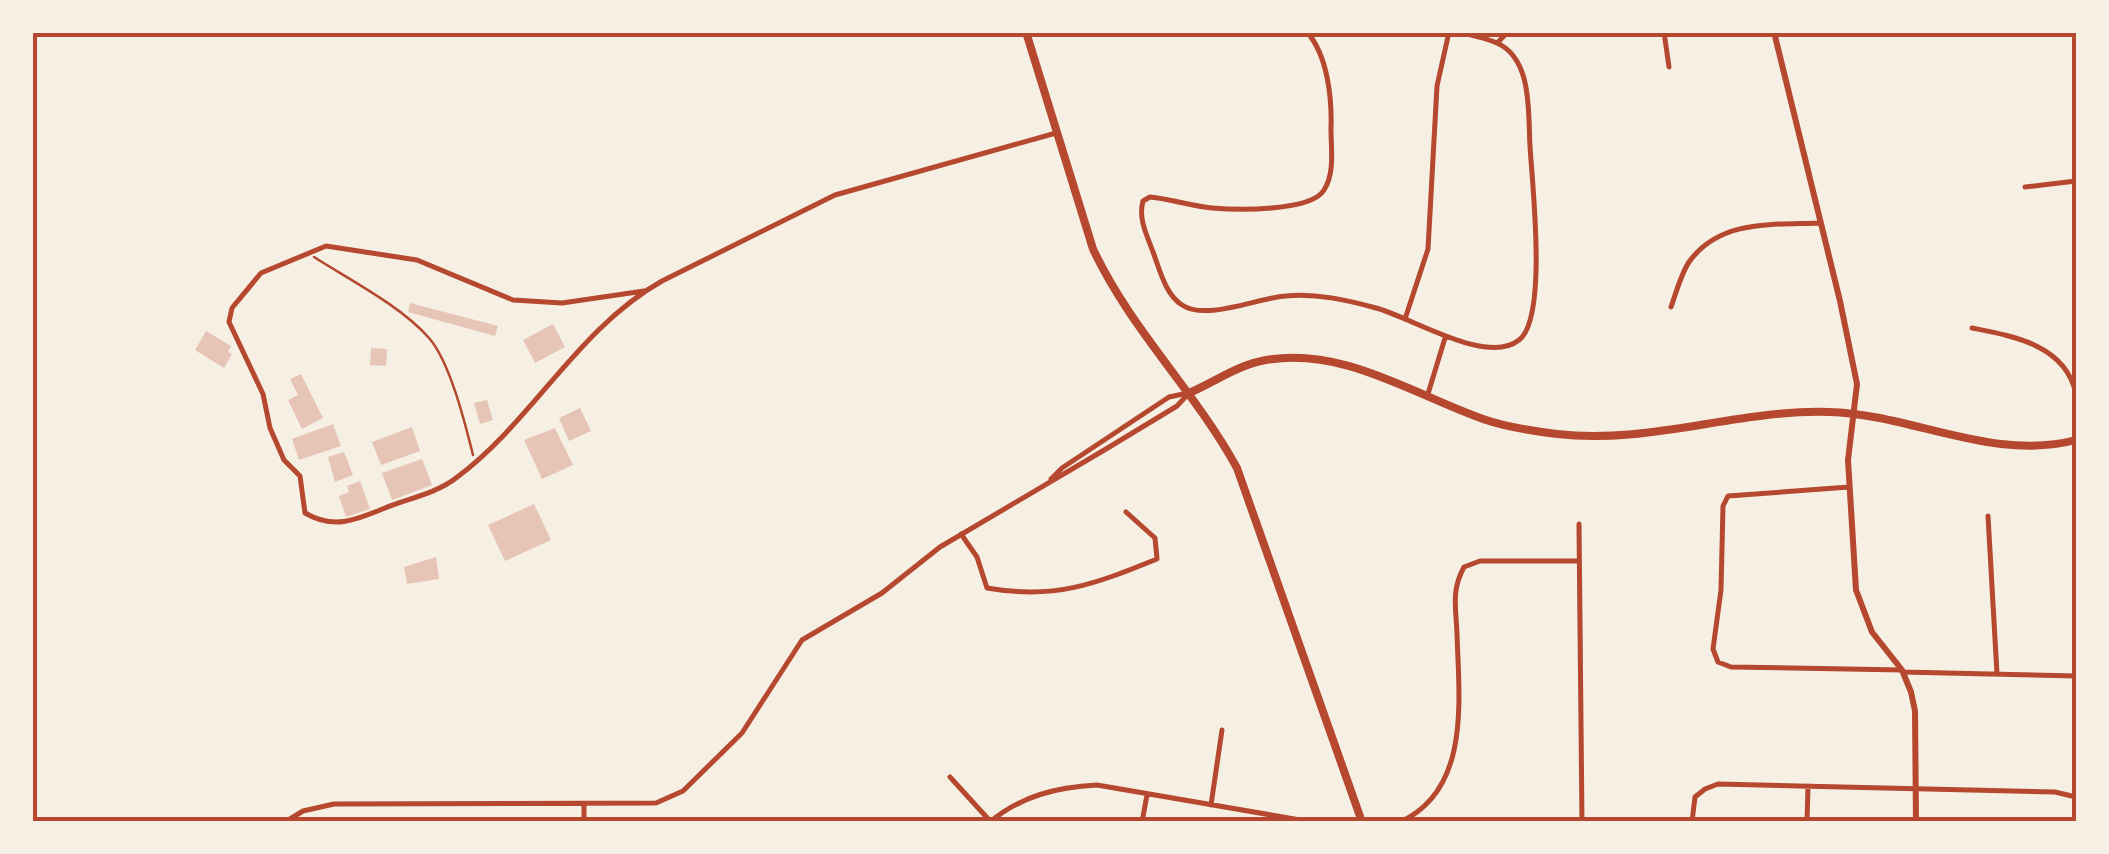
<svg xmlns="http://www.w3.org/2000/svg" width="2109" height="854" viewBox="0 0 2109 854" font-family="Raleway,sans-serif">
  <rect width="100%" height="100%" fill="#f6efe4"/>
  <path fill="#e6c5b7" d="M410 303 498 326 495 336 408 312Z
    M553 324 565 347 535 363 523 340Z
    M206 331 231 346 228 352 232 354 224 368 195 350Z
    M371 348 387 349 386 366 370 365Z
    M301 374 323 418 302 429 288 400 298 395 290 379Z
    M487 400 493 420 480 424 474 403Z
    M580 408 591 431 569 441 559 418Z
    M333 424 341 446 299 460 292 439Z
    M412 427 420 451 381 465 372 442Z
    M555 428 573 465 542 479 524 440Z
    M344 452 353 475 335 482 328 457Z
    M422 459 432 485 392 500 382 473Z
    M360 481 370 509 346 517 339 496 349 492 347 486Z
    M534 504 551 540 505 561 488 525Z
    M436 557 439 579 407 584 404 567Z"/>
  <g fill="none" stroke-linecap="round" stroke-linejoin="round">
    <path stroke="#b5482f" stroke-width="2.5" d="M314 257C350 280 401 306 429 338 450 362 465 423 473 455"/>
    <path stroke="#b5482f" stroke-width="5" d="M1307 32C1328 56 1332 99 1331 129 1331 149 1335 173 1324 190 1311 212 1235 210 1212 208 1191 206 1171 199 1150 197L1143 201C1138 219 1147 235 1153 252 1160 270 1165 294 1182 305 1206 321 1257 298 1286 296 1316 293 1347 300 1376 308 1411 317 1487 366 1519 340 1548 318 1532 183 1530 146 1528 114 1533 59 1497 43 1486 38 1472 36 1460 32
      M1664 32 1669 67
      M1497 43 1508 32
      M2025 187 2076 181
      M644 291 562 303 513 300 417 260 326 246 261 273 232 308 229 322 263 394 270 428 284 460 300 476 305 513C334 530 356 520 385 508 407 499 437 493 456 478 533 421 577 329 662 281L835 195 1056 133
      M1671 307C1676 293 1681 274 1689 262 1720 219 1773 225 1820 223
      M1405 319 1428 249 1437 86 1449 32
      M1972 328C2013 336 2066 345 2076 394
      M1427 397 1445 338
      M1051 479 1062 468 1169 397 1188 393
      M1849 487 1728 496 1723 506 1721 590 1713 649 1718 662 1731 667 1902 670
      M1988 516 1997 674
      M1579 524 1582 822
      M961 534 977 557 987 588C1055 600 1095 584 1157 559L1155 538 1126 512
      M1902 672 2076 676
      M950 777 990 821
      M584 804V822
      M1211 805 1222 730
      M285 822 303 811 334 804 656 803 683 791 742 733 802 640 882 593 940 547 1106 449 1177 406 1189 393
      M990 822C1021 796 1057 787 1097 785L1312 822
      M1142 822 1147 795
      M1400 822C1471 790 1459 699 1457 634 1456 607 1451 591 1464 567L1480 561H1579
      M1692 822 1695 797 1705 789 1718 784 2055 792 2076 797
      M1807 822 1808 786"/>
    <path stroke="#b5482f" stroke-width="6" d="M1774 32 1840 301 1857 384 1848 460 1856 590 1872 632 1902 670 1911 692 1915 711 1916 822"/>
    <path stroke="#b5482f" stroke-width="8" d="M1189 393C1215 382 1237 365 1266 360 1344 347 1412 394 1483 419 1506 427 1532 431 1557 434 1649 445 1738 409 1829 412 1912 414 1992 462 2076 440"/>
    <path stroke="#b5482f" stroke-width="8" d="M1026 32 1093 249C1131 330 1195 391 1237 468L1362 822"/>
  </g>
  <rect width="2109" height="854" fill="none" stroke="#f6efe4" stroke-width="70"/>
  <rect x="35" y="35" width="2039" height="784" fill="none" stroke="#b5482f" stroke-width="4"/>
</svg>
